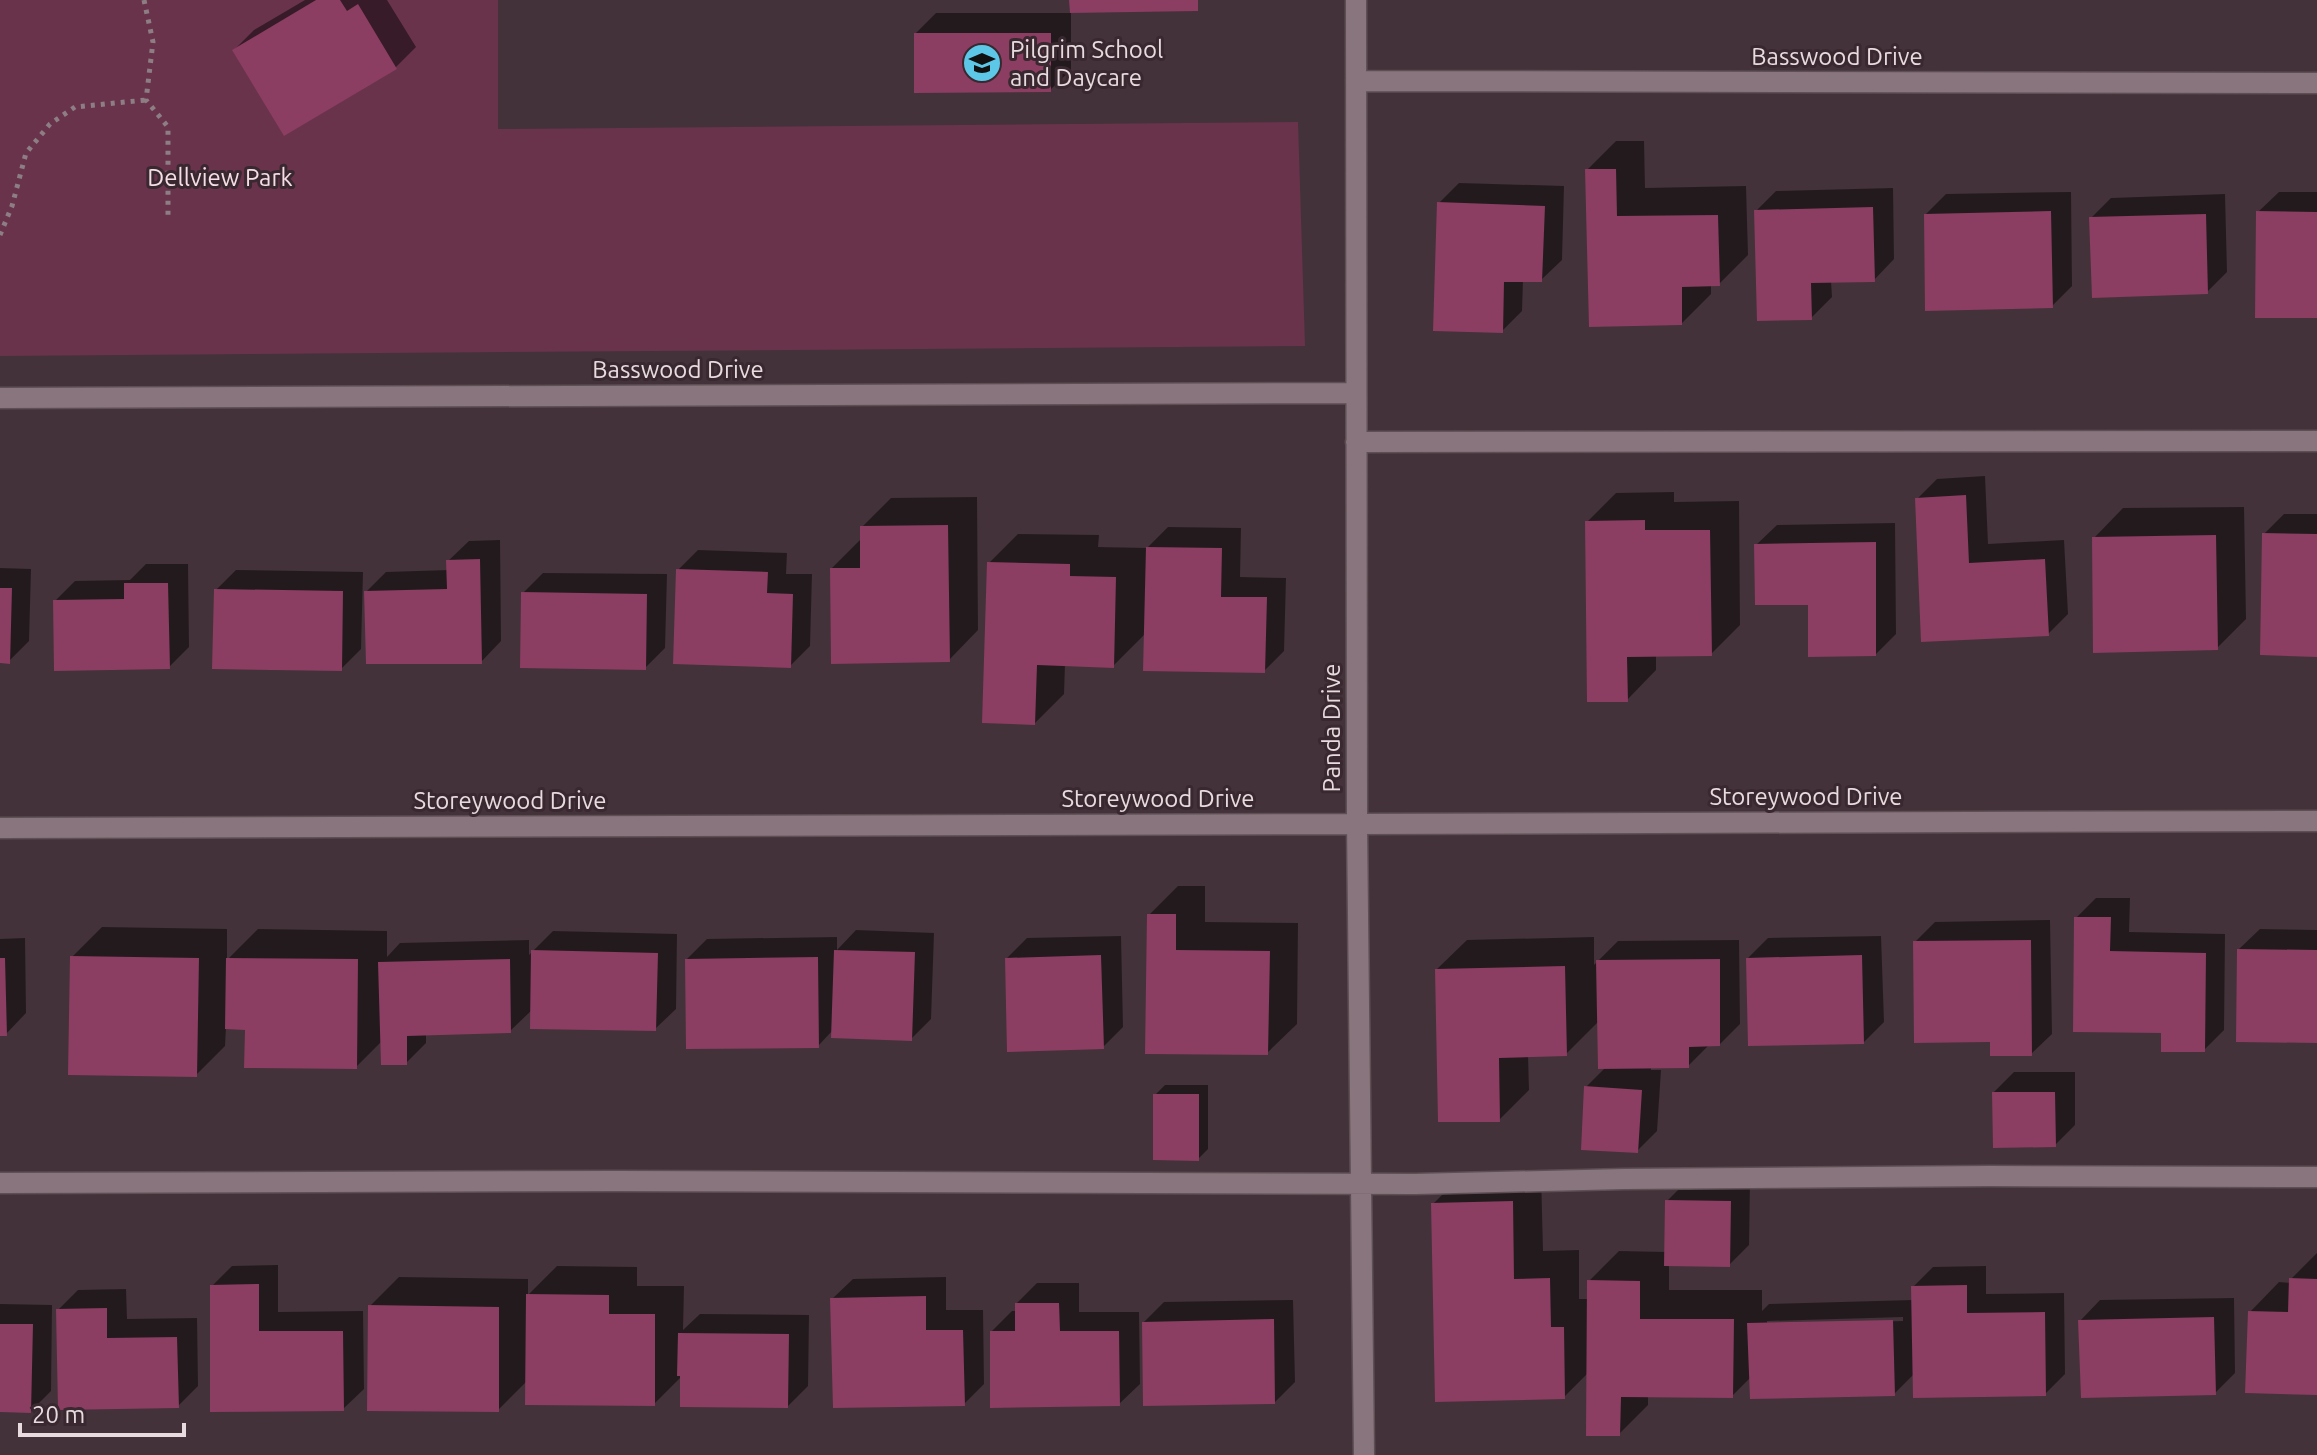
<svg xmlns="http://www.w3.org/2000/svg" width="2317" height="1455" viewBox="0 0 2317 1455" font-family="Ubuntu,sans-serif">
  <rect width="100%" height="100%" fill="#433239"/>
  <path fill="#69334c" d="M0 0H498V129L1298 122 1305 346 0 356Z"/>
  <path fill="#0007" fill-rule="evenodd" d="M305 0H387L416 47 396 67 285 133 234 50 254 30Z
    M936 13H1071V70L1050 90 916 33Z
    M1616 141H1644L1645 188 1746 186 1748 255 1719 284H1711V294L1682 323 1587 170Z
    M1459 183 1564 186 1562 260 1541 280H1523L1522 311 1502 331 1439 203Z
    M1893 188 1894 259 1874 280 1831 281 1832 297 1811 318 1756 211 1776 191Z
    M2071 192 2072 286 2052 306 1926 214 1946 194Z
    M2279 192H2317V316L2258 212Z
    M2225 194 2227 272 2207 292 2091 218 2111 198Z
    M1985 476 1988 544 2064 540 2068 614 2048 634 1923 640 1917 499 1937 479Z
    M1674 492V502L1739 501 1740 625 1711 654 1656 655V670L1627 700 1587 522 1616 493Z
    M977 497 978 630 949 660 832 568 862 538V527L891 498Z
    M2244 507 2246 619 2217 648 2094 538 2123 508Z
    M2284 514H2317V655L2264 534Z
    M1895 523 1896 634 1876 654 1810 603 1756 545 1777 525Z
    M1168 527 1241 528 1240 577 1286 578 1284 651 1264 671 1146 633 1113 666 1065 664 1064 694 1035 723 989 563 1018 534 1099 535 1098 547 1147 548Z
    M500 540 501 641 481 662 366 592 386 572 449 570 448 561 469 541Z
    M698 550 787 553 786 574H812L810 646 790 666 678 570Z
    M146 564H188L189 647 169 667 55 601 75 581 130 580Z
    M0 568 31 569 29 641 9 661H0Z
    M236 570 363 572 361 649 341 669 216 590Z
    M543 573 667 574 665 648 645 668 523 593Z
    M1178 886H1205V922L1298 923 1297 1024 1267 1053 1147 1052 1149 915Z
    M2096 898H2130L2129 932 2225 934 2224 1030 2204 1050 2163 1031 2076 918Z
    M2050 920 2052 1034 2031 1054 1992 1040 1915 942 1935 922Z
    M102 927 227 929V960L258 929 387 931V957L400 943 529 940V955L553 931 677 934 676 1009 655 1029 533 1009 510 1031 426 1033V1043L406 1063 382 1041 356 1067 247 1028 226 1027 225 1046 196 1075 72 957Z
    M2260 929 2317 930V1041L2239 949Z
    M856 930 934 933 931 1019 911 1039 833 1030 818 1046 687 959 707 939 837 937V950Z
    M1121 936 1123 1027 1103 1047 1007 958 1027 938Z
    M1881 936 1884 1022 1864 1042 1748 958 1768 938Z
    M1594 937V965L1618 941 1739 940 1740 1024 1720 1044 1708 1046 1688 1066H1651V1070H1661L1657 1131 1637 1151 1586 1087 1606 1067 1599 1021 1566 1054 1528 1055 1529 1090 1499 1120 1437 969 1467 940Z
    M25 938 26 1013 6 1034H0V939Z
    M2014 1072H2075V1125L2055 1145 1994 1092Z
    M1165 1085H1208V1149L1198 1159 1155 1095Z
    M1541 1173 1543 1251 1579 1250V1299H1589V1281L1619 1251 1666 1252 1667 1201 1687 1181 1750 1182 1749 1245 1729 1265 1669 1264V1290H1762V1311L1769 1304 1913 1300V1287L1933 1267 1986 1266V1294L2064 1293 2065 1374 2045 1394 1914 1374 1894 1394 1751 1377 1732 1396 1648 1395V1405L1619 1434 1588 1373 1564 1397 1433 1204 1463 1174ZM1903 1317V1321L1767 1325V1321Z
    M2317 1253V1393L2250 1312 2279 1282 2291 1283V1279Z
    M278 1265V1312L363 1311 364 1389 343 1409 212 1410V1286L232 1266Z
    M557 1266 637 1267V1286H684L683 1330 700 1314 809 1315 808 1386 788 1406 682 1376 654 1404 527 1381 498 1410 370 1306 399 1277 528 1279V1295Z
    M946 1277V1310H983L984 1384 964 1404 832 1299 853 1279Z
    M1037 1283H1079V1312H1139L1140 1384 1119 1404 992 1331 1012 1311H1017V1303Z
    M126 1289 127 1319 197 1318 198 1386 178 1406 58 1310 78 1290Z
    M2234 1298 2235 1373 2215 1393 2080 1321 2100 1300Z
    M1293 1300 1295 1382 1275 1402 1144 1322 1164 1302Z
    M0 1304 52 1305 51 1391 31 1411 0 1410Z"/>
  <path fill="#8b3d62" d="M316 0H340L347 11 358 4 397 69 284 136 232 50Z
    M1069 0H1198V11L1070 13Z
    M914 33H1051V92L914 93Z
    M1585 169H1616L1617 216 1718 215 1720 286 1682 287V325L1589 327Z
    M1437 202 1545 206 1542 282H1504L1503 333 1433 331Z
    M1873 207 1875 282 1811 283 1812 320 1757 321 1754 210Z
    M2051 211 2053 308 1925 311 1924 214Z
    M2256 211 2317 212V318H2255Z
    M2206 214 2208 294 2092 298 2089 217Z
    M1966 495 1969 563 2045 559 2049 636 1921 642 1915 498Z
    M1645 520V530H1710L1712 656 1627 657 1628 702H1587L1585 521Z
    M948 525 950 662 831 664 830 568H860V526Z
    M2262 533 2317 534V657L2260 655Z
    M2216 535 2218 650 2093 653 2092 537Z
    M1876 542V656L1808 657V605H1755L1754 544Z
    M1146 547 1222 548 1221 597H1267L1265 673 1143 671Z
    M480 559 482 664H366L364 591 447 589 446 560Z
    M987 562 1070 564V576L1116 577 1114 668 1037 665 1035 725 982 723Z
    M676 569 768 572 767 593 793 594 791 668 673 664Z
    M124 583H168L170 669 54 671 53 600 124 599Z
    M0 588H12L10 664 0 663Z
    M214 589 343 591 342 671 212 669Z
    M521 592 647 594 646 670 520 668Z
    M1147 914H1176V950L1270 951 1268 1055 1145 1054Z
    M2074 917H2111L2110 951 2206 953 2205 1052H2161V1033L2073 1032Z
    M2031 940 2032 1056H1990V1042L1914 1043 1913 941Z
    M2237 949 2317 950V1043L2236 1042Z
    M531 950 658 953 656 1031 530 1029Z
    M834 950 915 952 912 1041 831 1038Z
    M1101 955 1104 1049 1007 1052 1005 958Z
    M1862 955 1864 1044 1748 1046 1746 958Z
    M70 956 199 958 197 1077 68 1075Z
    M818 957 819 1048 686 1049 685 959Z
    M0 958H5L7 1036H0Z
    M226 958 358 959 357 1069 244 1068 245 1030 225 1029Z
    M510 959 511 1033 407 1036V1065H381L378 962Z
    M1720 959V1046L1689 1047V1068L1598 1069 1596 960Z
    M1565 966 1567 1056 1499 1058 1500 1122H1438L1435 969Z
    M1584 1086 1642 1090 1638 1153 1581 1150Z
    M1992 1092H2055L2056 1147 1993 1148Z
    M1153 1094H1199V1161L1153 1160Z
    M1665 1200 1731 1201 1730 1267 1664 1266Z
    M1513 1201 1514 1279 1550 1278 1551 1327H1564L1565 1399 1435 1402 1431 1203Z
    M2289 1278 2317 1279V1395L2245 1393 2248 1311 2288 1312Z
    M1587 1280 1640 1281V1319H1734L1733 1398 1621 1397 1620 1436H1586Z
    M259 1284V1331H343L344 1411 210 1412V1285Z
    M1967 1285V1313L2045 1312 2046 1396 1913 1398 1911 1286Z
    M526 1294 609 1295V1314H655V1406L525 1405Z
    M926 1296V1330H963L965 1406 833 1408 830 1298Z
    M1015 1303H1059L1060 1331H1119L1120 1406 990 1408V1331H1015Z
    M368 1305 499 1307V1412L367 1411Z
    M107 1308V1338L177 1337 179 1408 58 1410 56 1309Z
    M2214 1317 2216 1395 2081 1398 2078 1320Z
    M1274 1319 1275 1404 1143 1406 1142 1322Z
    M1893 1320 1895 1396 1750 1399 1747 1323Z
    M0 1324H33L31 1413 0 1412Z
    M678 1333 789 1334 788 1408 680 1407V1376H677Z"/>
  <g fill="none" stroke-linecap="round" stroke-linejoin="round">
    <g stroke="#5e4f55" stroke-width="23">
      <path id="minor" d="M1356 0 1357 824 1364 1455
        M1356 81 2317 83
        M0 398 1356 393
        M1356 442 2317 441
        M0 828 2317 821
        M0 1183 616 1181 1415 1184 1624 1179 1989 1176 2317 1177"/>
    </g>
    <path stroke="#8d7e84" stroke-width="5" stroke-dasharray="4 6" stroke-linecap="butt" d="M144 0 153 42 146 100 168 127V215
      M0 235 12 206 26 153 50 124 75 107 146 100"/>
    <use href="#minor" stroke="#89757d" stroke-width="20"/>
  </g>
  <defs>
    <g id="school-disc" transform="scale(2)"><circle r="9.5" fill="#5dc7e8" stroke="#39282f"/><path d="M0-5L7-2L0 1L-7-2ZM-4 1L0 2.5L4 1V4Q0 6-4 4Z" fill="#111"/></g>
  </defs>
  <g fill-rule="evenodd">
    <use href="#school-disc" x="982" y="63"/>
  </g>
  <g text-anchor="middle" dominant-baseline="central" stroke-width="6" stroke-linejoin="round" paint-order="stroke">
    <g font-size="24" fill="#e7dbdf" stroke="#39282f" text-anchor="start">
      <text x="1010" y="49">Pilgrim School<tspan x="1010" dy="28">and Daycare</tspan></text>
    </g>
    <g font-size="24" fill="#e7dbdf" stroke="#39282f">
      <text x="1837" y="56">Basswood Drive</text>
      <text x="678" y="369">Basswood Drive</text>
      <text transform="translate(1331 728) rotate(-90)">Panda Drive</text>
      <text x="1806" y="796">Storeywood Drive</text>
      <text x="1158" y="798">Storeywood Drive</text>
      <text x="510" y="800">Storeywood Drive</text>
    </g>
    <g font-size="24" fill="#f5dde6" stroke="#39282f">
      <text x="220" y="177">Dellview Park</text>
    </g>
  </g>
  <path d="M20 1423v12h164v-12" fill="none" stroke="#e7dbdf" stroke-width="4"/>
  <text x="32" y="1423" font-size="24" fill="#e7dbdf" stroke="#39282f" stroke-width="6" paint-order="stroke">20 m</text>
</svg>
